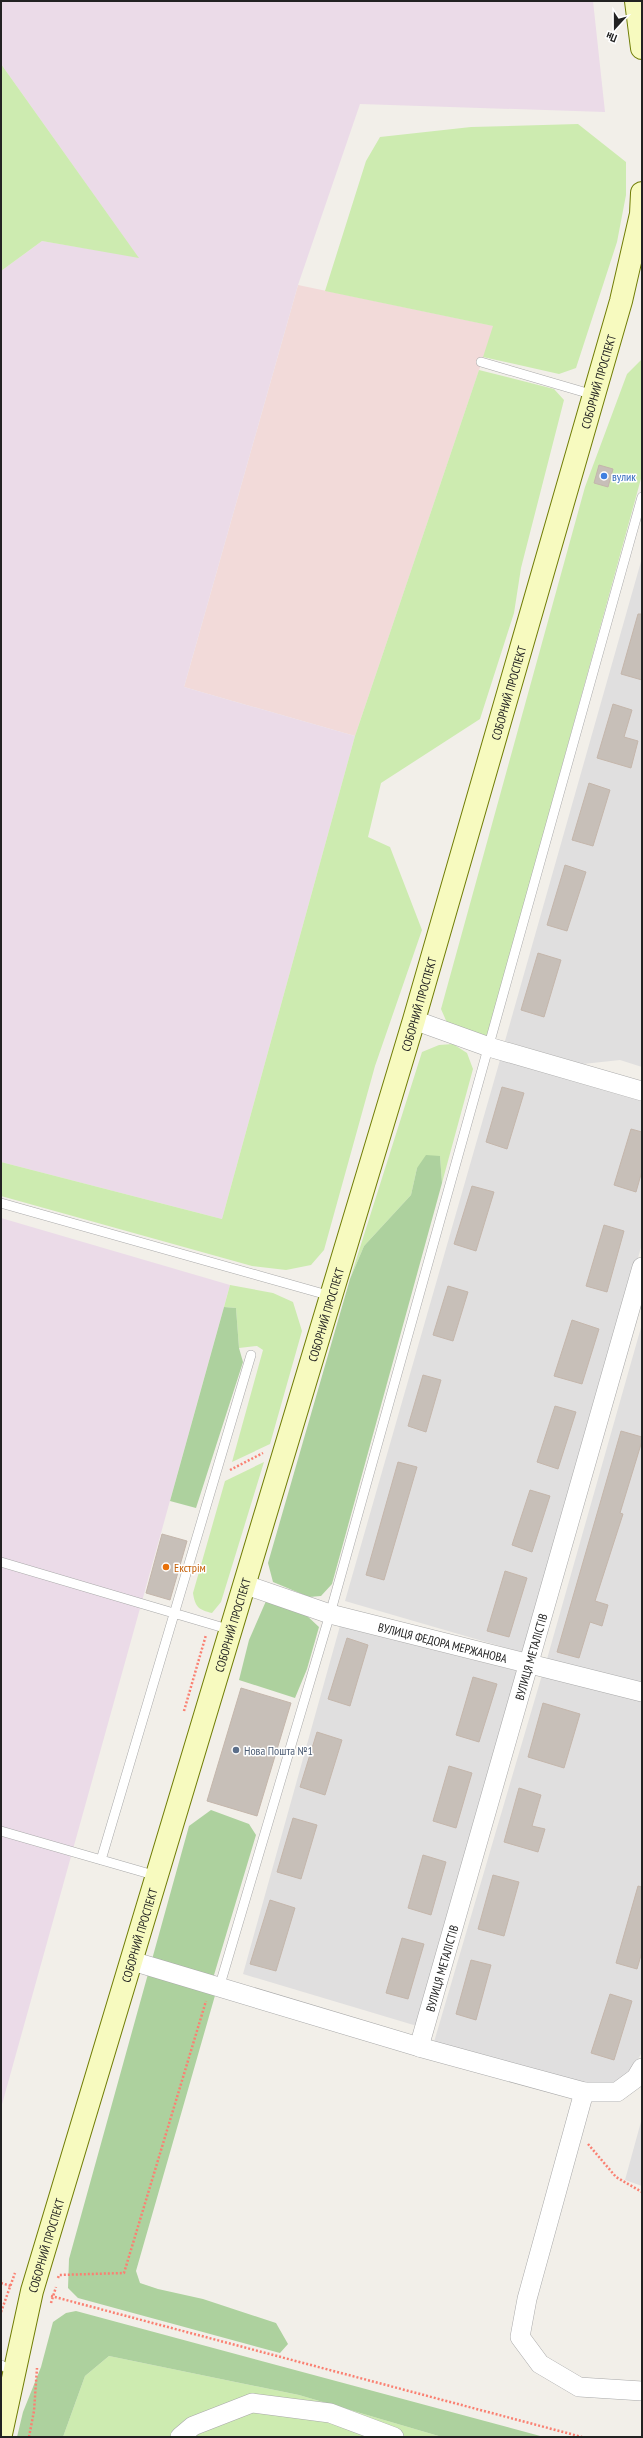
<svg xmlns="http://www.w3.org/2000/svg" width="643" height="2438" viewBox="0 0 643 2438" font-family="'PT Sans Narrow',sans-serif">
  <rect width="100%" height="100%" fill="#f2efe9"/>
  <path fill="#e0dfdf" d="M642 558V1067L620 1060 583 1064 505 1041Z
    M500 1060 642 1101V1244L524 1653 345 1601Z
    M642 1324V1683L547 1659Z
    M340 1626 518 1671 417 2026 243 1974Z
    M542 1675 642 1700V2052L629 2076 619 2085 589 2087 434 2042Z
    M642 2118V2186L625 2180Z"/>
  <path fill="#f2dad9" d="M298 285 494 326 355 736 184 687Z"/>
  <path fill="#ebdbe8" d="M1 1H593L605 112 360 104 298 285 184 687 355 736 222 1219 1 1162V271L42 241 138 257 1 64Z
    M1 1218 230 1285 1 2108Z"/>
  <path fill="#cdebb0" d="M1 64 139 258 42 241 1 271Z
    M578 124 626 162V195L617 242 576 368 559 374 483 357 493 326 325 291 366 161 380 137 471 127Z
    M642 359V475L487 1039 448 1025 441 1009 585 487 627 374Z
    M479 370 554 389 564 400 521 568 514 613 480 719 381 783 368 837 390 847 422 930 375 1066 324 1250 311 1265 286 1270 252 1266 1 1196V1162L222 1219 355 736Z
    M453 1044 467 1053 473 1069 442 1183 440 1156 417 1168 411 1195 364 1246 350 1279 422 1052 439 1045Z
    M230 1285 273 1293 293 1302 302 1331 270 1444 232 1462 263 1350 257 1346 239 1348 236 1308 224 1307Z
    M264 1462 221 1602 212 1613C199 1610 195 1607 193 1593L225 1481Z
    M109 2356 299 2395 442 2437H63L85 2376Z"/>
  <path fill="#add19e" d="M426 1155 440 1156 442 1183 332 1584 321 1596 309 1597 273 1582 268 1563 350 1279 364 1246 411 1195 417 1168Z
    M224 1307 236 1308 239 1348 243 1362 196 1508 170 1501Z
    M266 1601 305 1614 319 1627 307 1669 295 1698 239 1680 249 1640Z
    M211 1810 249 1824 256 1835 214 1975 216 1992 136 2271 140 2283 158 2289 203 2299 276 2323 288 2344 280 2353 78 2298 68 2288 69 2259 189 1826Z
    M76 2311 544 2437H442L299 2395 109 2356 85 2376 63 2437H17L23 2412 41 2367 53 2322 66 2313Z"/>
  <path fill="#c7bfb8" stroke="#c4b6ab" d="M599 465 613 469 608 487 594 483Z
    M638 614H642V680L621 674Z
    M613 704 632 710 624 737 638 741 631 768 597 758Z
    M589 783 610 790 593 846 572 840Z
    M565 865 586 872 567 931 547 925Z
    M538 953 561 960 544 1017 521 1010Z
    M502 1087 524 1093 507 1149 486 1142Z
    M631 1129 642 1132V1171L636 1192 614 1185Z
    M472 1186 494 1192 476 1251 454 1244Z
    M604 1225 624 1231 607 1292 586 1286Z
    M448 1286 468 1292 453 1341 433 1335Z
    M572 1320 599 1329 582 1384 554 1376Z
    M423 1375 441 1380 426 1432 408 1426Z
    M555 1406 576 1412 558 1469 537 1462Z
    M621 1431 642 1437V1441L620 1513 623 1514 595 1601 608 1605 602 1626 590 1622 579 1658 557 1652Z
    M398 1462 417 1467 384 1580 366 1575Z
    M530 1490 550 1496 532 1552 512 1545Z
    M162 1534 187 1541 170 1600 146 1593Z
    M505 1571 527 1578 509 1637 487 1631Z
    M347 1638 368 1645 350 1706 328 1699Z
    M473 1677 497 1684 479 1742 456 1735Z
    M241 1688 291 1703 257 1816 207 1801Z
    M543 1703 580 1714 564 1768 528 1757Z
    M317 1732 342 1740 325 1795 300 1787Z
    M449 1766 472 1773 456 1828 433 1821Z
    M519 1788 541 1795 532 1826 545 1829 538 1852 504 1842Z
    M293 1818 317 1825 301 1879 277 1872Z
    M423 1855 446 1862 431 1915 408 1908Z
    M493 1875 519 1882 504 1936 478 1929Z
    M638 1886 642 1887V1952L637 1969 616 1963Z
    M270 1900 295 1908 276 1971 250 1964Z
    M402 1938 424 1944 408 1999 386 1993Z
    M471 1960 491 1965 476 2020 456 2014Z
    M610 1994 632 2001 614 2060 591 2053Z"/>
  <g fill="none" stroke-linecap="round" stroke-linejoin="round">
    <g stroke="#a9a9a9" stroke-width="10">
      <path id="lane" d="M481 362 594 395
        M1 1203 331 1296
        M1 1562 231 1630
        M1 1831 157 1876
        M101 1860 251 1355
        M219 1988 330 1614 642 497
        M1 2365 14 2372"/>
    </g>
    <g stroke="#a9a9a9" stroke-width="20">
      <g id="street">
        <path d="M414 1020 489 1047 642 1091"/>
        <path id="s1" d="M246 1585 330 1614 642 1692"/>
        <path d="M132 1961 419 2047 584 2092H617L636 2078 642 2068"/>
        <path id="s2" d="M419 2047 642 1267"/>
        <path d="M584 2092 527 2299 520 2337 540 2364 579 2387 642 2391"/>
        <path d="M180 2437 193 2426 252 2403 330 2413 394 2437"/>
      </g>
    </g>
    <g stroke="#707d05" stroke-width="24">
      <g id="secondary">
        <path d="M636 1 642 48"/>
        <path id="s3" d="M1 2434 32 2291 414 1020 621 301 641 214 642 193"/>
      </g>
    </g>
    <path stroke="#fa8072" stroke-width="2.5" stroke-dasharray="2 2" stroke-linecap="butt" d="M230 1470 263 1453
      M184 1711 206 1635
      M588 2144 616 2177 642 2192
      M58 2278 59 2275 124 2273 206 2001
      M1 2283 11 2286
      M51 2296 582 2437
      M51 2303 56 2287
      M1 2312 15 2273
      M29 2437 34 2411 37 2368"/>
    <use href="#lane" stroke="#fff" stroke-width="9"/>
    <use href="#street" stroke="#fff" stroke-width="19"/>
    <use href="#secondary" stroke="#f7fabf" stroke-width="22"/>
  </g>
  <circle fill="#3f7fe0" stroke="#fff" stroke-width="1.5" cx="604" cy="476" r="4"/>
  <circle fill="#e8710a" stroke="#fff" stroke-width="1.5" cx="166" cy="1567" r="4"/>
  <circle fill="#5c6f8a" stroke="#fff" stroke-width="1.5" cx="236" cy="1750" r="4"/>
  <g text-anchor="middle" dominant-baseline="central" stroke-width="3" stroke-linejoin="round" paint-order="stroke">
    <g font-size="12" fill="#222" stroke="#fff">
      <text stroke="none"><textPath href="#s3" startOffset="2138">СОБОРНИЙ ПРОСПЕКТ</textPath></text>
      <text stroke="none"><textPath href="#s3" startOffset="1814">СОБОРНИЙ ПРОСПЕКТ</textPath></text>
      <text stroke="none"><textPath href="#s3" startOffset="1490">СОБОРНИЙ ПРОСПЕКТ</textPath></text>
      <text stroke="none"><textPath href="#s3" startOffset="1166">СОБОРНИЙ ПРОСПЕКТ</textPath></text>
      <text stroke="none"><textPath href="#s3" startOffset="842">СОБОРНИЙ ПРОСПЕКТ</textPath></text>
      <text stroke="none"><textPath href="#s1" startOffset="205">ВУЛИЦЯ ФЕДОРА МЕРЖАНОВА</textPath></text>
      <text stroke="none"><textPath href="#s2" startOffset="406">ВУЛИЦЯ МЕТАЛІСТІВ</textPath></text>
      <text stroke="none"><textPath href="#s3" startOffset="518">СОБОРНИЙ ПРОСПЕКТ</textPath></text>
      <text stroke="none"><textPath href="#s2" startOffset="82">ВУЛИЦЯ МЕТАЛІСТІВ</textPath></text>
      <text stroke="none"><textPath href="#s3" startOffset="194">СОБОРНИЙ ПРОСПЕКТ</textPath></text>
    </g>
    <g font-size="12" fill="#366cbe" stroke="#fff" text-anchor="start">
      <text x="612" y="476">вулик</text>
    </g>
    <g font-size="12" fill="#c56008" stroke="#fff" text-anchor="start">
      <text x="174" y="1567">Екстрім</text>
    </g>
    <g font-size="12" fill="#4e5e75" stroke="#fff" text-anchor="start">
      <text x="244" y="1750">Нова Пошта №1</text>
    </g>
  </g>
  <rect width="643" height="2438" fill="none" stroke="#222222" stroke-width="4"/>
  <g transform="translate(615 28) rotate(201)" stroke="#ffffff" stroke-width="3" paint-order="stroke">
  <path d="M0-3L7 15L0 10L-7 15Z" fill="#222222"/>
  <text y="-6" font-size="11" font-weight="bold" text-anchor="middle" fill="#222222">Пн</text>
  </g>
</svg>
